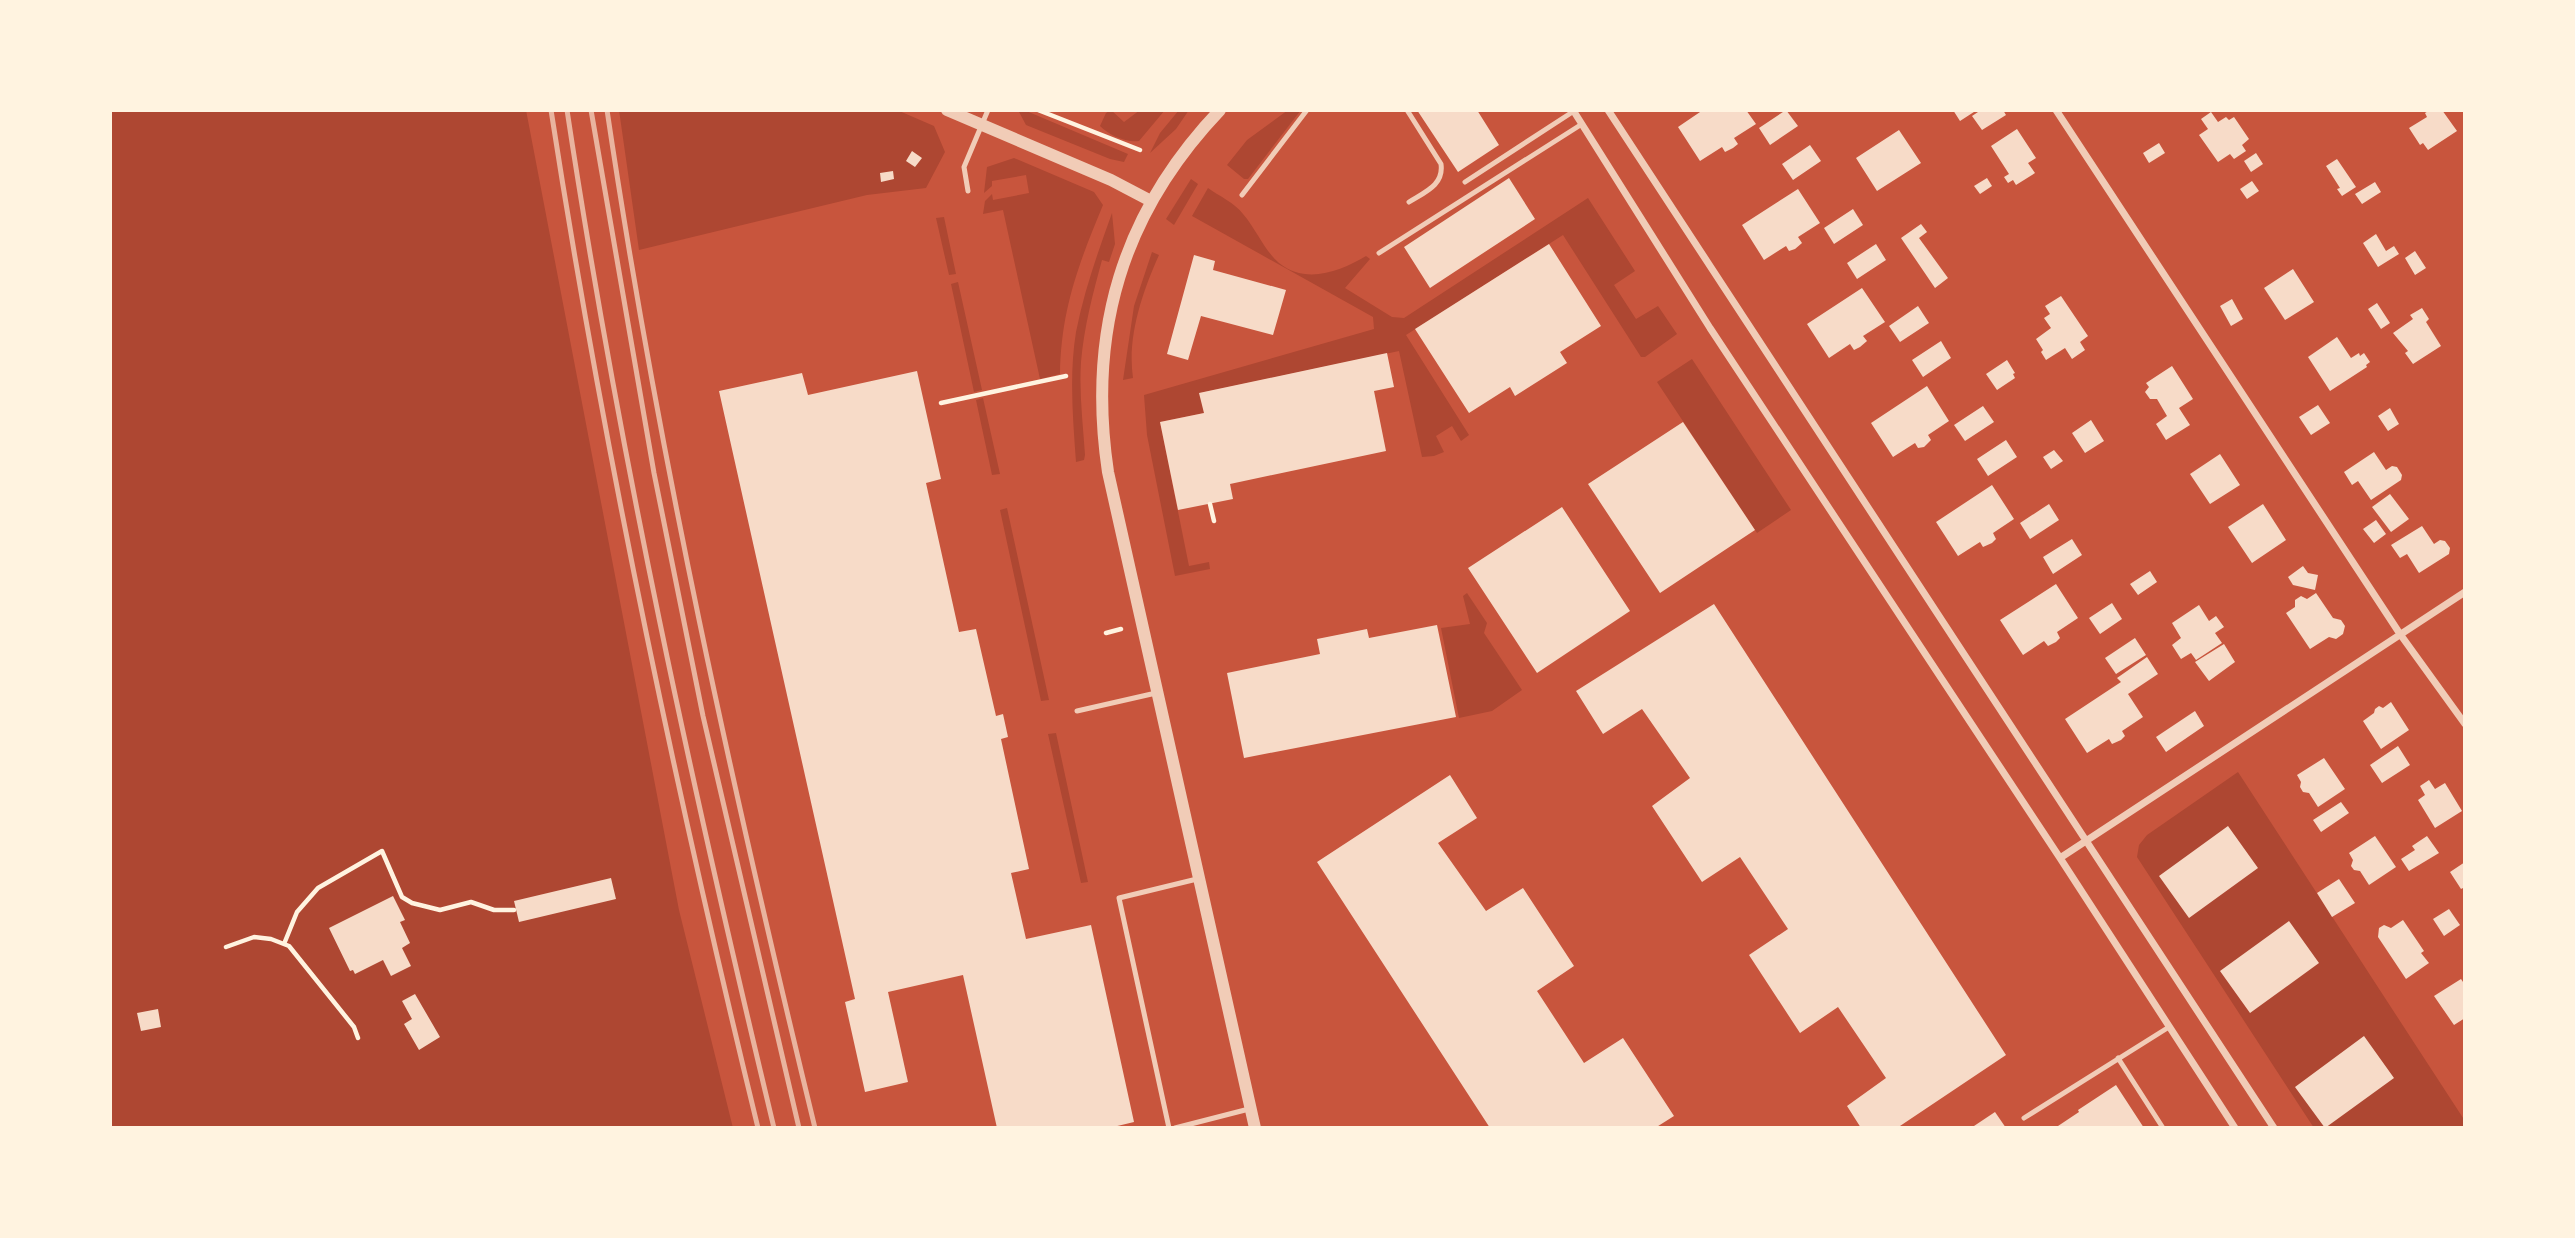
<svg xmlns="http://www.w3.org/2000/svg" width="2575" height="1238" viewBox="0 0 2575 1238" font-family="Poppins,sans-serif">
  <rect width="100%" height="100%" fill="#c8553d"/>
  <path fill="#ae4732" d="M110 110H526L679 910 733 1128H110Z
    M619 110H897L934 126 945 152 926 188 867 195 639 250Z
    M1018 110H1024L1128 154 1124 162 1110 159 1026 125Z
    M1111 110 1124 122 1140 110H1165L1139 141C1126 143 1109 135 1100 126L1106 113Z
    M1179 110H1189L1176 129 1150 153 1160 133Z
    M1288 110H1301L1248 179H1244L1227 165 1247 140Z
    M1014 158 1094 192 1103 205C1079 263 1061 309 1060 374L1040 379 1003 210 983 214 985 201 992 194 993 200 1029 193 1026 175 992 181V186L984 193 987 167Z
    M1191 179 1198 184 1174 225 1166 219Z
    M1208 188C1219 196 1235 203 1243 214 1256 229 1264 250 1279 263 1306 285 1341 271 1366 256L1370 259 1345 288 1392 317 1404 318 1588 198 1635 271 1614 285 1636 319 1658 306 1677 334 1645 357H1641L1563 235 1406 335 1469 435 1461 441 1452 426 1436 436 1444 452 1434 456 1422 457 1399 351 1200 393 1204 413 1160 422 1189 566 1209 562 1210 569 1175 576 1147 435 1144 395 1374 329 1373 317 1192 216Z
    M1112 213 1115 244 1109 262 1102 260C1093 293 1084 327 1081 362 1079 393 1083 424 1085 455L1084 460 1076 462C1073 419 1069 375 1076 332 1084 291 1098 252 1112 213Z
    M944 217 956 274 949 275 936 218Z
    M1152 252 1159 255C1142 293 1127 337 1133 378L1123 380 1134 306Z
    M958 282 982 390 974 392 951 284Z
    M1692 359 1791 510 1757 533 1657 382Z
    M983 398 1000 474 992 475 976 400Z
    M1007 508 1049 700 1041 701 1000 510Z
    M1467 593 1487 623 1484 633 1522 690 1492 711 1459 718 1441 628 1470 624 1463 596Z
    M1056 733 1088 882 1081 883 1048 734Z
    M2238 772 2465 1121V1128H2314L2137 857 2139 845 2147 835Z"/>
  <path fill="#f7dbc8" d="M1417 110H1477L1499 145 1458 172Z
    M1703 110H1746L1756 124 1734 138 1738 144 1733 148 1725 152 1722 147 1700 161 1678 127Z
    M1786 110 1798 126 1770 145 1759 128Z
    M1953 110H1977L1960 121Z
    M1981 110H2003L2006 115 1982 130 1972 116Z
    M2430 110H2442L2457 131 2428 150 2423 143 2420 145 2409 128 2427 117 2425 113Z
    M2211 112 2218 122 2226 117 2229 120 2234 117 2249 139 2242 145 2246 151 2234 159 2230 154 2218 162 2199 135 2208 129 2201 119Z
    M2017 129 2036 158 2028 163 2035 173 2016 185 2013 180 2008 183 2004 177 2009 174 1991 146Z
    M1899 130 1921 163 1877 191 1856 158Z
    M2159 143 2165 153 2149 163 2143 153Z
    M1810 145 1821 161 1793 180 1782 164Z
    M912 151 922 158 915 167 906 161Z
    M2256 153 2263 164 2251 172 2244 161Z
    M2337 159 2356 187 2342 196 2337 189 2340 188 2326 166Z
    M893 171 894 179 881 182 880 173Z
    M1509 178 1535 219 1430 288 1404 247Z
    M1987 178 1992 186 1980 194 1974 186Z
    M2252 181 2259 191 2247 199 2240 189Z
    M2375 182 2381 192 2362 204 2355 194Z
    M1798 189 1820 223 1798 237 1802 243 1795 249 1789 251 1786 246 1764 260 1742 225Z
    M1853 209 1863 225 1834 244 1824 228Z
    M1921 224 1927 232 1919 238 1948 278 1935 288 1901 238Z
    M2376 234 2386 251 2394 246 2399 254 2378 267 2363 243Z
    M1549 244 1601 326 1560 352 1567 363 1515 396 1510 387 1469 413 1415 329Z
    M1876 244 1886 260 1857 279 1847 263Z
    M2415 251 2426 268 2415 275 2405 258Z
    M1194 255 1215 261 1213 270 1286 290 1273 335 1201 316 1188 360 1167 354Z
    M2293 269 2314 302 2285 320 2264 288Z
    M1862 288 1885 322 1863 336 1867 341 1860 347 1854 350 1850 344 1829 358 1807 324Z
    M2061 296 2088 336 2080 342 2085 350 2072 359 2065 348 2046 360 2041 352 2043 350 2036 339 2051 328 2044 318 2050 314 2045 306Z
    M2232 299 2243 319 2231 326 2220 306Z
    M2377 303 2390 323 2381 329 2368 309Z
    M1918 306 1929 323 1900 342 1889 326Z
    M2422 308 2429 319 2426 322 2441 346 2413 364 2405 353 2408 351 2393 333 2413 319 2410 315Z
    M2337 337 2351 358 2359 353 2360 356 2364 353 2370 362 2366 365 2367 367 2330 391 2308 357Z
    M1941 341 1951 358 1923 377 1912 360Z
    M1387 353 1394 387 1374 391 1386 451 1230 484 1233 499 1178 510 1160 422 1204 413 1199 393Z
    M2007 360 2015 373 2013 374 2015 378 1997 390 1986 374Z
    M2172 366 2193 399 2179 408 2190 425 2166 440 2156 424 2167 416 2157 399H2150L2145 392 2149 387 2146 383Z
    M917 371 941 479 926 483 959 632 976 629 996 716 1003 714 1008 737 1001 739 1029 869 1011 873 1026 939 1091 925 1134 1122 1109 1128H997L963 975 888 992 908 1082 865 1092 845 1002 855 999 719 391 802 373 808 395Z
    M1927 386 1949 421 1928 435 1931 440 1924 447 1918 448 1915 443 1893 457 1871 423Z
    M2318 405 2330 423 2311 435 2299 417Z
    M1983 406 1994 422 1965 441 1954 425Z
    M2390 408 2399 424 2388 431 2378 416Z
    M2091 420 2104 441 2085 453 2072 433Z
    M1683 422 1755 530 1660 593 1588 484Z
    M2006 440 2017 457 1988 476 1977 459Z
    M2054 450 2063 461 2051 469 2043 457Z
    M2374 452 2386 470 2392 466 2397 467 2402 475 2401 480 2371 500 2358 481 2352 485 2344 472Z
    M2220 454 2240 485 2210 504 2190 474Z
    M1992 485 2014 519 1993 533 1996 539 1992 543 1983 547 1980 542 1958 556 1936 522Z
    M2390 494 2409 519 2391 532 2372 507Z
    M2049 504 2059 520 2030 539 2020 523Z
    M2263 504 2286 540 2252 563 2228 527Z
    M1562 507 1630 611 1537 673 1468 568Z
    M2376 520 2386 534 2374 543 2363 529Z
    M2422 526 2434 544 2440 540 2445 541 2450 548 2449 554 2419 573 2407 554 2400 558 2391 545Z
    M2072 539 2082 555 2053 574 2043 557Z
    M2303 566 2308 573 2318 575 2315 590 2293 585 2288 577Z
    M2150 571 2157 582 2138 595 2130 584Z
    M2056 584 2078 618 2057 632 2060 638 2056 642 2048 646 2044 641 2023 655 2000 620Z
    M2316 593 2333 618 2341 620 2345 626 2343 634 2336 639 2329 637 2310 649 2286 613 2295 607V600L2301 596 2307 599Z
    M2112 603 2122 619 2100 634 2089 618Z
    M1714 604 2006 1055 1897 1128H1861L1847 1106 1886 1078 1838 1007 1800 1033 1749 955 1788 929 1740 857 1702 882 1652 806 1690 778 1642 709 1603 734 1576 691Z
    M2199 605 2209 621 2216 616 2224 627 2215 633 2222 643 2196 660 2191 653 2181 659 2172 645 2181 638 2172 623Z
    M1437 625 1456 717 1244 758 1227 673 1320 654 1317 639 1367 629 1369 638Z
    M2135 638 2146 655 2116 674 2105 658Z
    M2224 644 2235 662 2209 681 2195 662Z
    M2147 657 2158 674 2128 694 2143 717 2122 731 2125 736 2121 740 2112 744 2109 739 2087 753 2065 719 2121 682 2117 678Z
    M2391 702 2409 730 2381 749 2363 721 2374 713 2375 709 2379 706 2383 708Z
    M2195 711 2204 726 2166 752 2156 737Z
    M2398 746 2410 765 2382 783 2370 765Z
    M2324 758 2345 789 2318 807 2309 793 2303 792 2300 787 2301 782 2297 775Z
    M1450 775 1477 818 1438 843 1486 911 1523 888 1574 966 1537 991 1584 1063 1623 1038 1674 1116 1655 1128H1490L1317 862Z
    M2429 780 2435 789 2445 783 2462 811 2435 828 2418 800 2425 795 2420 786Z
    M2341 802 2349 813 2321 832 2313 820Z
    M2228 826 2258 868 2189 918 2159 876Z
    M2375 836 2396 867 2369 885 2360 871 2354 870 2351 866 2353 860 2349 853Z
    M2427 836 2439 853 2409 871 2401 859 2415 850 2412 846Z
    M2465 862V887L2461 889 2450 872Z
    M611 878 616 899 519 922 514 901Z
    M2339 879 2355 903 2332 917 2317 893Z
    M393 896 405 920 400 922 410 943 402 948 411 966 391 976 383 960 355 974 353 970 350 971 329 928Z
    M2449 909 2460 925 2444 936 2433 919Z
    M2403 920 2424 951 2421 953 2429 963 2406 979 2378 937 2379 928 2384 925 2391 928Z
    M2289 921 2319 963 2250 1013 2220 971Z
    M2461 979 2465 985V1018L2454 1025 2434 996Z
    M415 994 440 1037 419 1050 404 1024 412 1019 402 1001Z
    M158 1009 161 1027 141 1031 137 1013Z
    M2364 1036 2394 1078 2325 1128 2295 1087Z
    M2116 1085 2144 1128H2055L2079 1112 2078 1110Z
    M1995 1112 2006 1128H1971Z"/>
  <g fill="none" stroke-linecap="round" stroke-linejoin="round">
    <path stroke="#fff3e0" stroke-width="4.5" d="M1038 110 1140 150
      M941 403 1066 376
      M1210 504 1214 521
      M1106 633 1121 629
      M284 944 297 912 318 888 382 851 402 897 412 903 440 910 471 902 494 910H514
      M226 947 254 937 271 939 289 946 354 1027 358 1038"/>
    <path stroke="#f1ccb7" stroke-width="5" d="M1407 110 1441 164C1444 185 1425 192 1409 202
      M1465 182 1574 111
      M968 191 964 167 988 110
      M1242 195 1307 110
      M1379 253 1582 124
      M1077 711 1156 693
      M2118 1058 2163 1128
      M2024 1118 2169 1027
      M1169 1128 1119 898 1197 879
      M1175 1128 1249 1109"/>
    <path stroke="#f1ccb7" stroke-width="7" d="M1573 110 1710 328 2060 858 2235 1128
      M1608 110 2274 1128
      M2056 110 2400 634 2465 724
      M2060 858 2465 592"/>
    <path stroke="#f1ccb7" stroke-width="12" d="M947 110 1111 180 1151 201
      M1220 110C1122 213 1087 332 1108 472L1255 1128"/>
    <path stroke="#e9b49f" stroke-width="5" d="M551 110C604 453 676 791 758 1128
      M567 110C619 453 693 791 774 1128
      M591 110 654 473 703 716 799 1128
      M607 110C658 453 733 791 815 1128"/>
  </g>
  <rect width="2575" height="1238" fill="none" stroke="#fff3e0" stroke-width="224"/>
</svg>
